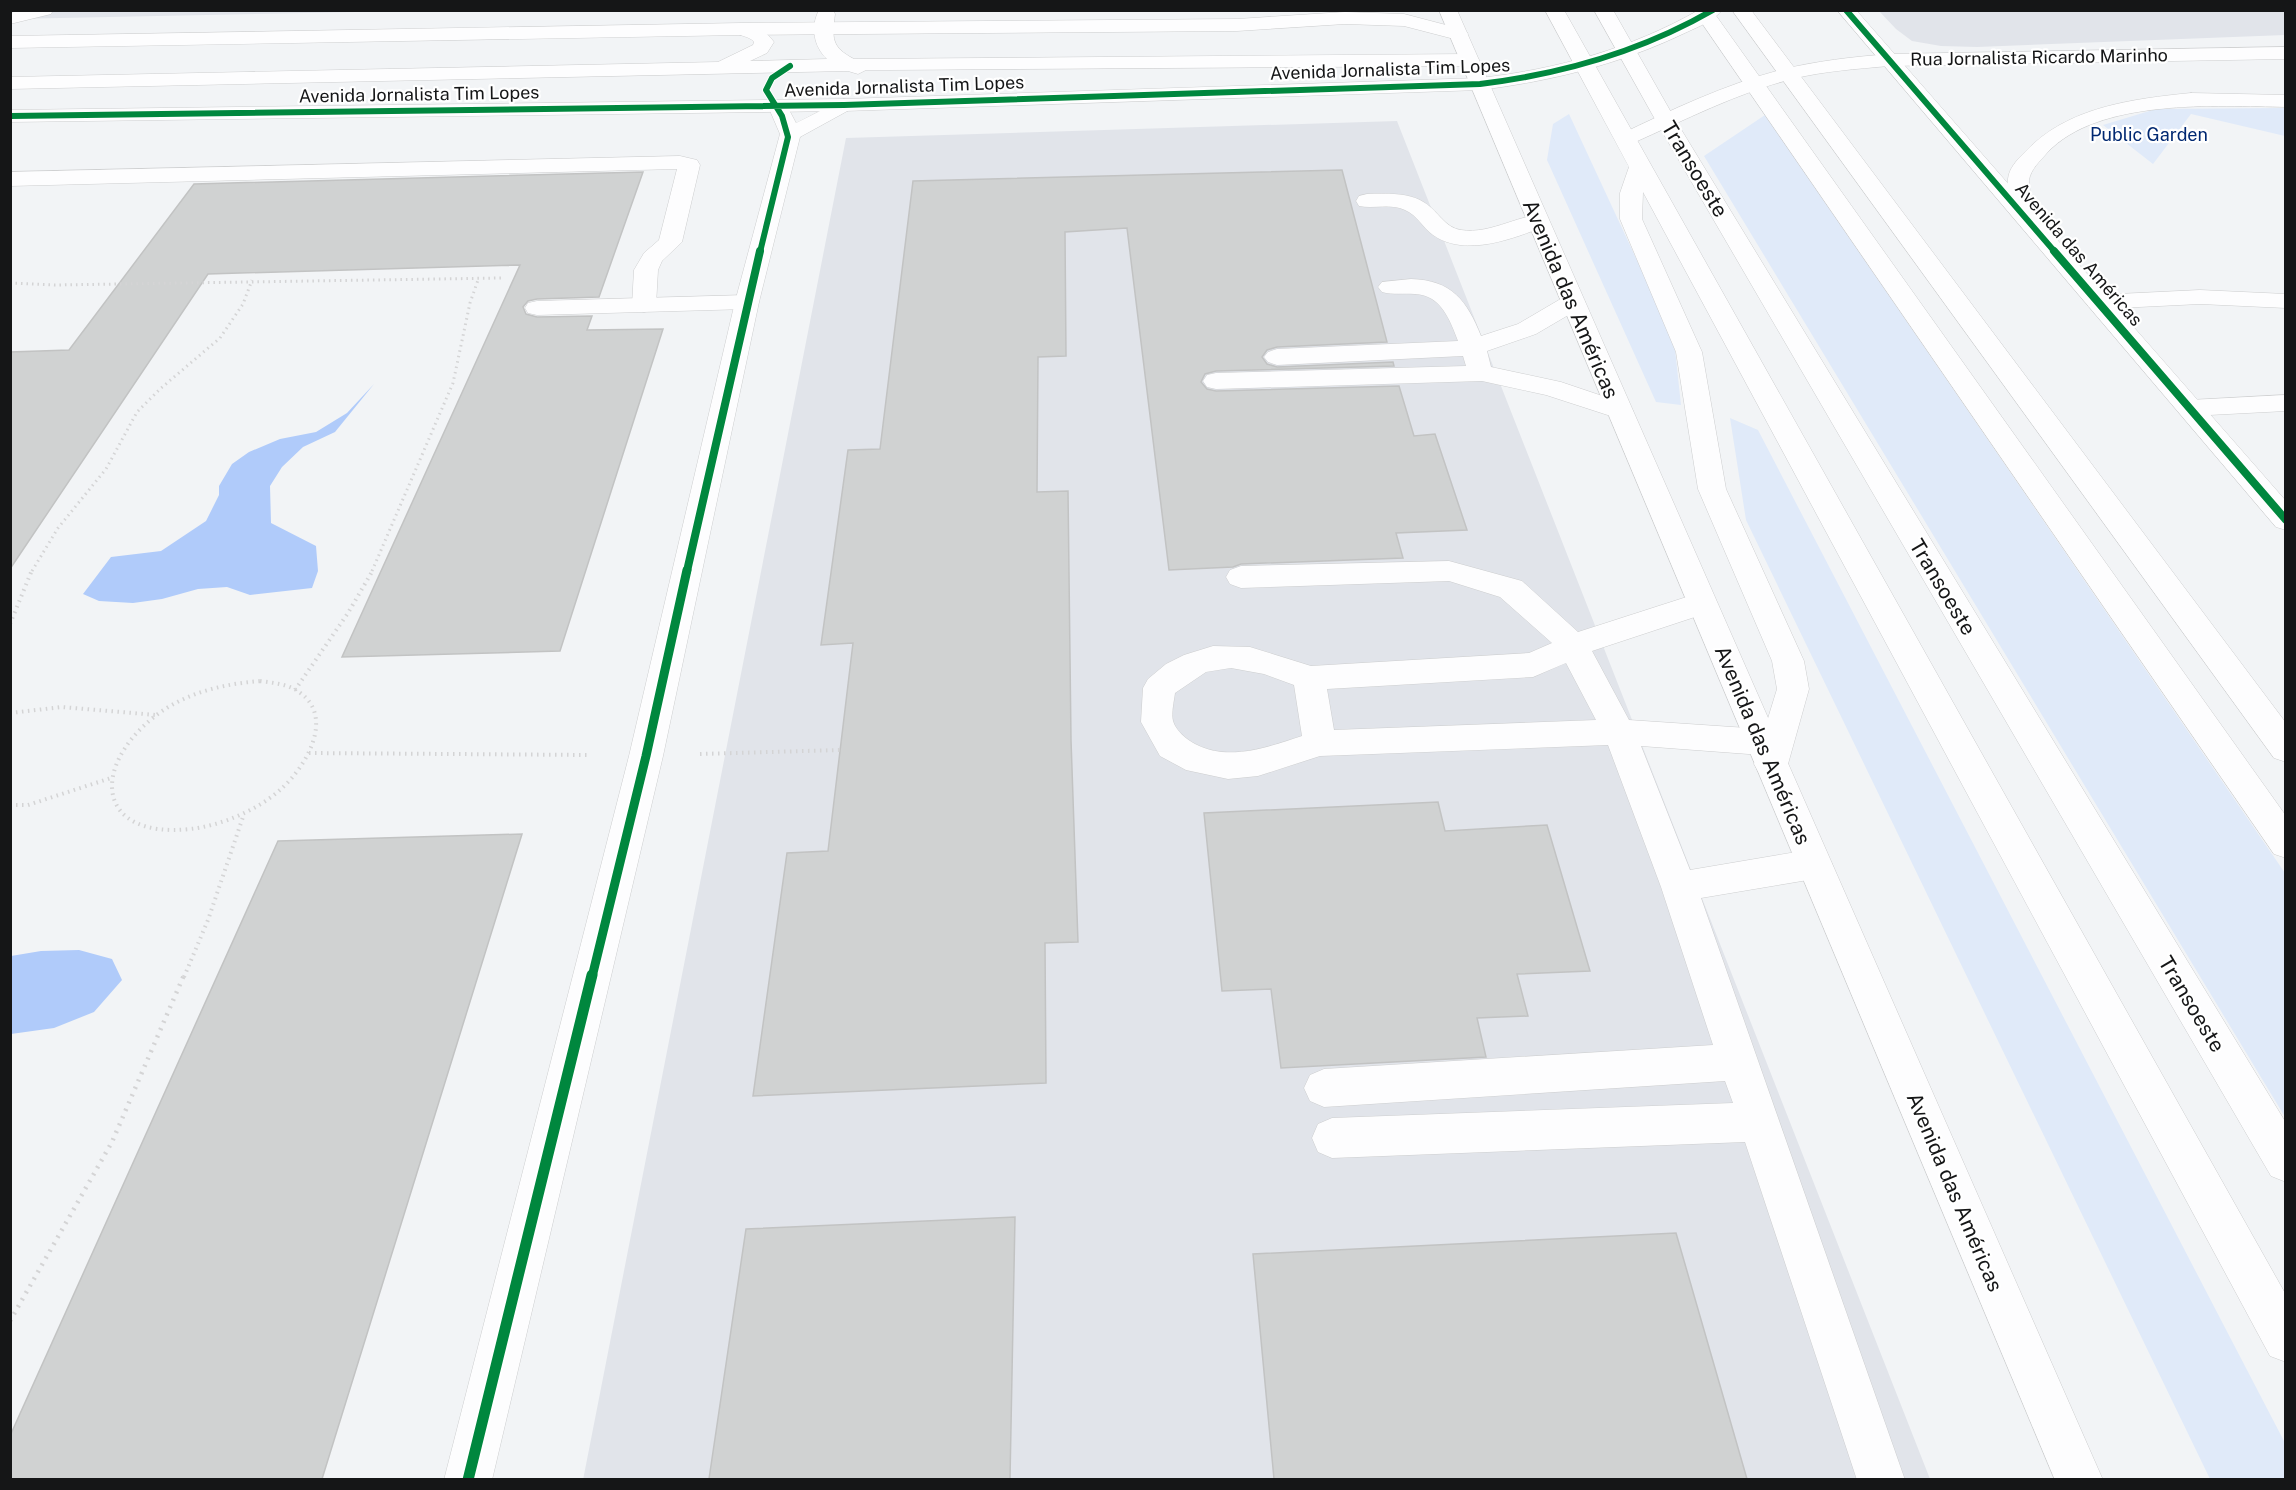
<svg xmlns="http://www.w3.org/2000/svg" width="2296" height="1490" viewBox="0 0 2296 1490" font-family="'Public Sans',sans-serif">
  <rect width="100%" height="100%" fill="#f2f4f6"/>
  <path fill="#e1e4ea" d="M11 10 406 11 11 19Z
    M1879 11H2285V35L1977 47 1941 46 1912 41 1896 29Z
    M1397 121 1930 1479 583 1480 846 138Z"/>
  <path fill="#e0eaf9" d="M2285 108V136L2191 114 2153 164 2103 125 2156 109Z
    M1569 114 1674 340 1681 405 1656 402 1547 160 1553 124Z
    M1765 115 2285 873V1117L1704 156Z
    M1730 418 1758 430 2285 1443V1479H2210L1746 520Z"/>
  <path fill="#b0cbfa" d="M374 384 335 432 303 447 282 467 270 486 271 523 316 546 318 571 312 588 250 595 227 587 198 589 162 599 133 603 99 601 83 594 111 557 161 551 206 521 219 495V486L232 464 249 452 280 439 316 432 347 413Z
    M79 950 112 959 122 980 94 1012 54 1028 11 1034V956L41 951Z"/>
  <path fill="#d0d2d2" stroke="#c2c3c3" stroke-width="1.5" d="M1342 170 1387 342 1277 347 1267 350 1262 357 1267 364 1277 367 1393 362 1394 366 1216 371 1205 374 1201 382 1207 389 1216 391 1399 386 1414 436 1435 434 1467 530 1396 533 1403 558 1241 564 1233 567 1169 570 1127 228 1065 232 1066 356 1038 357 1037 492 1068 491 1071 740 1078 942 1045 943 1046 1083 753 1096 787 853 828 851 853 643 821 645 848 450 880 449 913 181Z
    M643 172 599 297 537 299 528 301 523 307 526 314 537 317 592 316 587 330 663 329 560 651 342 657 520 265 208 274 10 569V352L69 350 194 184Z
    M1438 802 1445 831 1547 825 1590 971 1517 974 1528 1016 1477 1018 1486 1057 1281 1068 1271 989 1222 991 1204 813Z
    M522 834 322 1479H10V1436L278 841Z
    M1015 1217 1010 1479H709L746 1229Z
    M1676 1233 1747 1479H1274L1253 1254Z"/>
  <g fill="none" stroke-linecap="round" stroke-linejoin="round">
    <g stroke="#cdcecf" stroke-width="1">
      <path id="service" d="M21 10H53L51 14 10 24V13Z
        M1594 10H1613L1676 121 2286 1123V1182L2271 1176 1656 121Z
        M1693 10H1712L2286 816V858L2274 854Z
        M1345 12 1404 14 1465 30 1468 34 1465 38 1458 40 1404 26 1345 24 1237 31 741 35 10 48V36L741 23 1237 19Z
        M1367 194C1386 194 1409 192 1425 203 1438 211 1445 228 1461 230 1492 235 1524 211 1546 216L1549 221 1546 226C1514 238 1466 258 1433 235 1423 228 1417 215 1405 210 1391 203 1374 209 1359 206L1356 201 1359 196Z
        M1411 279C1452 280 1467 301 1481 336L1518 324 1564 297 1573 295 1582 297 1585 302 1582 307 1536 334 1487 351 1491 367 1561 382 1629 405 1633 411 1629 417 1620 419 1546 395 1482 381 1216 389 1207 387 1203 381 1207 375 1216 373 1466 366 1463 356 1277 365 1268 362 1264 357 1268 352 1277 349 1458 341C1450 320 1441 295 1415 294 1404 293 1393 295 1382 292L1378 287 1382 282Z
        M2200 290 2286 294V308L2200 304 2098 309 2089 307 2086 302 2089 297 2098 295Z
        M747 295 756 297 759 302 756 307 747 309 537 315 528 313 525 308 528 303 537 301Z
        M2286 395V411L2190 416 2181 414 2177 408 2181 402 2190 400Z
        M1449 561 1522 581 1578 632 1702 592 1713 595 1717 603 1713 611 1592 651 1629 720 1762 729 1774 733 1778 742 1774 751 1762 755 1641 746 1690 870 1814 849 1826 853 1832 864 1826 875 1814 879 1701 898 1905 1480H1857L1745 1142 1332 1158 1318 1152 1312 1138 1318 1124 1332 1118 1733 1103 1725 1081 1324 1107 1310 1101 1304 1088 1310 1075 1324 1069 1713 1045 1661 887 1608 745 1320 756 1258 776 1228 779 1186 770 1160 756 1141 722 1143 688 1148 679 1166 664 1184 655 1213 646 1250 647 1311 666 1529 653 1552 643 1500 597 1449 581 1241 588 1230 584 1226 577 1230 570 1241 566ZM1566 663 1596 720 1334 730 1327 689 1533 677ZM1231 668 1264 674 1294 685 1302 736C1268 747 1229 762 1195 744 1186 739 1176 731 1173 721 1171 713 1174 701 1175 693L1206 672Z"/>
    </g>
    <g stroke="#cdcecf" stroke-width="1">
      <path id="minor" d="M844 99 851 101 854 105 851 109 800 137 798 145 759 302 663 756 492 1480H444L629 756 735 302 780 134 768 106 771 102H785L796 123Z
        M680 156 697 160 700 165 682 242 662 261 658 270 656 305 653 310 644 312 635 310 632 305 634 270 644 253 659 240 677 169 10 186V172Z"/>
    </g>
    <g stroke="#cdcecf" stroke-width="1">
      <path id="tertiary" d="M819 10H833L835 14C832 38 831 47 854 59L1469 54 1476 56 1479 60 1476 64 1469 66 889 70H866L858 74 848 71 10 89V77L718 62 753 45 754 42C749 35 737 37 732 29L734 25C750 21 765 30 774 42L767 53 750 61 827 59C814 47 810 27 819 10Z
        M1699 10H1722C1715 20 1698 27 1687 32 1621 64 1552 81 1480 90L844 111 10 122V110L844 99 1480 78C1558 69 1630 49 1699 10Z
        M2286 47V59L1889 66C1857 69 1824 71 1792 79 1737 93 1685 120 1633 143L1626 145 1619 143 1615 139 1619 135C1671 110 1724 85 1780 70 1816 61 1853 57 1889 54Z
        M2191 93 2286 95V107C2217 106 2098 98 2047 153 2040 161 2031 169 2029 180 2028 191 2036 209 2039 220L2036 225 2028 227 2020 225 2017 220C2014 209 2006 191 2008 179 2009 168 2017 160 2025 152 2067 107 2132 99 2191 93Z"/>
    </g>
    <g stroke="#cdcecf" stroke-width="1">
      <path id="secondary" d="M1439 10H1457L2103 1480H2055Z
        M1837 10H1856L2286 501V530L2276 527Z"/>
    </g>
    <g stroke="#cdcecf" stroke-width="1">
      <path id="trunk" d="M1545 10H1564L2286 1295V1362L2270 1356 1643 192 1642 219 1702 352 1726 489 1804 661 1809 689 1788 764 1783 773 1771 777 1759 773 1754 764 1777 689 1772 661 1698 489 1676 352 1620 219V193L1629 167Z
        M1732 10H1751L2286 723V762L2274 758Z"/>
    </g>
    <path stroke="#d4d4d5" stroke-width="3" stroke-dasharray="1.5 4" stroke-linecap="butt" d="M10 283 55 285 501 278
      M32 571 58 528 106 469 137 412 160 389 220 338 243 304 252 280
      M372 571 453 383 470 303 478 280"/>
    <path stroke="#d4d4d5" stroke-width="4" stroke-dasharray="1.5 4.5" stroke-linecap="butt" d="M10 624 32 570
      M260 681C274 683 288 684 299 692 336 717 305 768 281 789 258 810 220 826 190 829 97 839 90 768 154 717 184 693 223 684 260 681Z
      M295 690 348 613 373 570
      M10 713 62 707 156 715
      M309 753 590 755
      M700 754 840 750
      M10 805H28L111 778
      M184 977 208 920 244 814"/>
    <path stroke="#d4d4d5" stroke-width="4.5" stroke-dasharray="2 6" stroke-linecap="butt" d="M10 1321 112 1142 184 975"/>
    <use href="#service" fill="#fdfdfe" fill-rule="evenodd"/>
    <use href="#minor" fill="#fdfdfe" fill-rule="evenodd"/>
    <use href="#tertiary" fill="#fdfdfe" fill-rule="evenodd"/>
    <use href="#secondary" fill="#fdfdfe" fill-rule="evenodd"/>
    <use href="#trunk" fill="#fdfdfe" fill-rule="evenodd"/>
    <g stroke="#fff" stroke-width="8">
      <path id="cycleway-far3" d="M1846 10 2055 252
        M10 116 844 105 1480 84C1563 74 1640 52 1713 10
        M760 252 788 137 782 116 766 90 772 78 790 66"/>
    </g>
    <g stroke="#fff" stroke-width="10">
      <path id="cycleway-far2" d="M2054 251 2286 520
        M687 571 760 251"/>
    </g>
    <g stroke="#fff" stroke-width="13">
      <path id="cycleway-far1" d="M592 977 646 756 687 570"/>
    </g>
    <g stroke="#fff" stroke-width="15">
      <path id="cycleway" d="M468 1480 592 975"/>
    </g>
    <use href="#cycleway-far3" stroke="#00873e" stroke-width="6"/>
    <use href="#cycleway-far2" stroke="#00873e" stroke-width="8"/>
    <use href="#cycleway-far1" stroke="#00873e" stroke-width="9"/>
    <use href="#cycleway" stroke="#00873e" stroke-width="11"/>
  </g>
  <g text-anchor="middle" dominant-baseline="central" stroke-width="4.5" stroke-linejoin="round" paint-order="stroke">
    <g font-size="18" fill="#151617" stroke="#fff">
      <text transform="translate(2039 57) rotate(-1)">Rua Jornalista Ricardo Marinho</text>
      <text transform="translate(1390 69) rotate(-2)">Avenida Jornalista Tim Lopes</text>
      <text transform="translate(904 86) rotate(-2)">Avenida Jornalista Tim Lopes</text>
      <text transform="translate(419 94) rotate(-1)">Avenida Jornalista Tim Lopes</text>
      <text transform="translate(2079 254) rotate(49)">Avenida das Américas</text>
    </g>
    <g font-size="18" fill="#002871" stroke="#fff">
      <text x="2149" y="134">Public Garden</text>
    </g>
    <g font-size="21" fill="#151617" stroke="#fff">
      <text transform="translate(1695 169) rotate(59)">Transoeste</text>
      <text transform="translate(1571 299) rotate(67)">Avenida das Américas</text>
      <text transform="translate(1943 587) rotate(59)">Transoeste</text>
      <text transform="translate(1763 745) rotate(67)">Avenida das Américas</text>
      <text transform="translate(2192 1004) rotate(59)">Transoeste</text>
      <text transform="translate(1955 1192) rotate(67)">Avenida das Américas</text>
    </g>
  </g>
  <rect width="2296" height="1490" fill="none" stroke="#151617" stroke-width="24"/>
</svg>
